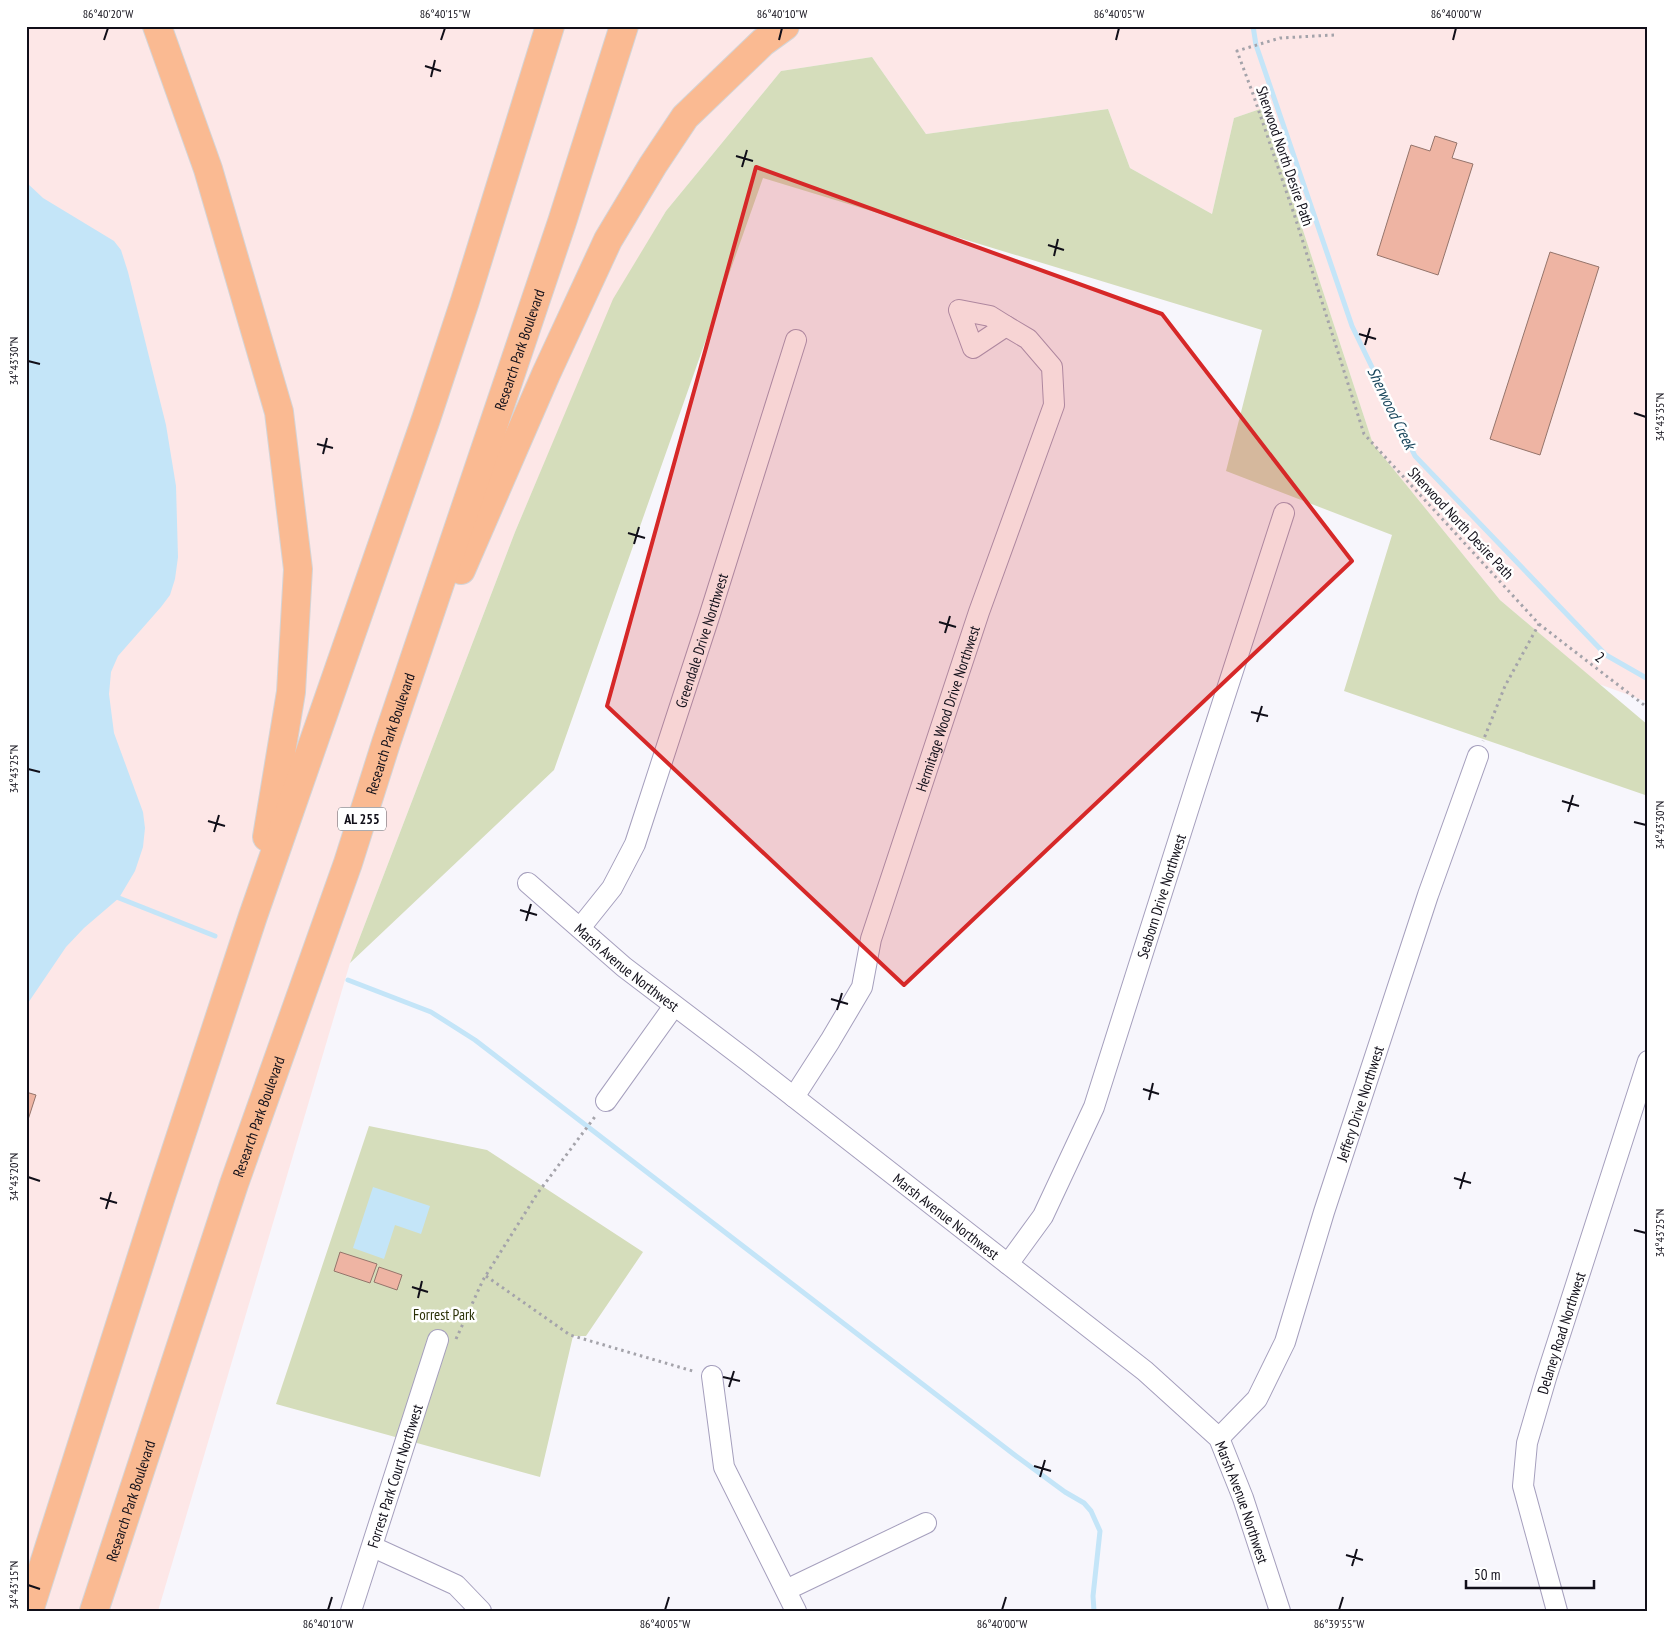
<svg xmlns="http://www.w3.org/2000/svg" width="1674" height="1637" viewBox="0 0 1674 1637" font-family="'PT Sans Narrow',sans-serif">
  <rect width="100%" height="100%" fill="#f7f6fc"/>
  <path fill="#fde7e7" d="M26 26H1648V702L1599 684 1500 600 1373 444 1263 108 1234 118 1212 214 1130 168 1108 109 926 134 872 57 781 71 666 211 614 299 515 532 350 963 158 1611H26Z"/>
  <path fill="#d5ddbb" d="M872 57 926 134 1108 109 1130 168 1212 214 1234 118 1263 108 1373 444 1500 600 1648 725V796L1344 691 1392 535 1226 471 1262 330 763 178 554 770 350 963 515 532 613 299 666 211 781 71Z
    M369 1126 487 1150 643 1252 586 1336H573L540 1477 276 1404Z"/>
  <path fill="#c4e5f8" d="M26 182 43 198 114 241 121 250 128 272 166 425 176 486 178 557 175 579 170 595 161 607 118 656 111 672 109 694 114 733 143 812 145 828 143 847 135 871 119 898 84 928 66 947 26 1006Z
    M373 1187 430 1206 421 1234 395 1225 384 1259 353 1248Z"/>
  <g fill="none" stroke-linecap="round" stroke-linejoin="round">
    <path stroke="#c4e5f8" stroke-width="5" d="M1253 26 1256 45 1352 326 1415 456 1606 655 1648 679
      M119 898 215 936
      M348 980 431 1012 475 1040 1016 1456 1065 1492 1084 1503 1091 1511 1100 1531 1093 1596 1094 1611"/>
  </g>
  <path fill="#eeb4a3" stroke="#94746b" d="M1435 136 1457 143 1452 158 1473 164 1438 275 1377 255 1411 145 1430 151Z
    M1550 252 1599 267 1540 455 1490 439Z
    M26 1092 36 1095 26 1126Z
    M340 1252 377 1264 370 1283 334 1271Z
    M379 1267 402 1275 397 1290 374 1282Z"/>
  <g fill="none" stroke-linecap="round" stroke-linejoin="round">
    <g stroke="#a59fbd" stroke-width="22">
      <g id="minor">
        <path d="M959 310 990 316 1006 326 973 348Z"/>
        <path id="s1" d="M528 883 624 967 749 1062 1145 1371 1219 1438 1243 1498 1280 1611"/>
        <path id="s2" d="M580 928 612 888 635 844 709 617 796 340"/>
        <path id="s3" d="M794 1097 830 1041 862 987 871 939 979 612 1054 405 1052 367 1028 339 1006 326"/>
        <path d="M606 1101 674 1006"/>
        <path id="s4" d="M1008 1264 1043 1216 1094 1107 1196 785 1284 513"/>
        <path d="M712 1376 724 1467 796 1611"/>
        <path id="s5" d="M1219 1438 1257 1399 1285 1342 1324 1212 1428 895 1478 756"/>
        <path d="M373 1547 456 1585 481 1611"/>
        <path d="M786 1590 926 1523"/>
        <path id="s6" d="M351 1611 438 1340"/>
        <path id="s7" d="M1557 1611 1523 1486 1527 1443 1546 1378 1648 1061"/>
      </g>
    </g>
    <g stroke="#d4d4d6" stroke-width="30">
      <g id="motorway">
        <path d="M157 26 208 169 279 412 298 569 291 692 267 837"/>
        <path d="M461 570 546 374 608 240 653 165 685 117 763 42 785 26"/>
        <path d="M29 1611 161 1196 253 916 426 419 465 301 550 26"/>
        <path id="s8" d="M94 1611 234 1184 348 863 386 743 562 222 624 26"/>
      </g>
    </g>
    <path stroke="#a4a3aa" stroke-width="3" stroke-dasharray="2.5 4" stroke-linecap="butt" d="M1334 35 1280 38 1237 51 1253 94 1295 217 1364 434 1539 624 1505 686 1483 741
      M1539 624 1648 708
      M486 1276 570 1335 696 1372
      M456 1339 483 1280 537 1194 597 1114"/>
    <use href="#minor" stroke="#fff" stroke-width="20"/>
    <use href="#motorway" stroke="#faba92" stroke-width="28"/>
  </g>
  <path fill="#d62828" fill-opacity="0.2" stroke="#d62828" stroke-width="4" stroke-linejoin="round" d="M756 167 1162 314 1352 561 904 985 607 706Z"/>
  <path fill="none" stroke="#110f19" stroke-width="2" d="M104 40 108 28M441 40 445 28M779 40 782 28M1116 40 1119 28M1453 40 1456 28M425 66 441 71M431 77 435 60M736 156 753 161M742 167 747 150M1048 245 1064 250M1054 256 1058 239M1359 334 1376 339M1365 345 1370 328M28 361 40 364M1634 413 1646 417M317 444 333 448M323 454 327 438M628 533 645 538M634 544 639 527M939 622 956 627M945 633 950 616M1251 712 1268 716M1257 722 1262 706M28 769 40 772M1562 801 1579 806M1568 812 1573 795M208 821 225 826M1634 822 1646 825M214 832 219 815M520 910 537 915M526 921 531 904M831 999 848 1004M837 1010 842 993M1143 1089 1159 1094M1149 1100 1153 1083M28 1177 40 1181M1454 1178 1471 1183M1460 1189 1465 1172M100 1198 117 1203M106 1209 111 1192M1634 1230 1646 1233M412 1287 428 1292M418 1298 422 1281M723 1377 740 1381M729 1387 734 1371M1034 1466 1051 1471M1040 1477 1045 1460M1346 1555 1363 1560M1352 1566 1357 1549M28 1585 40 1589M328 1610 332 1597M665 1610 669 1597M1002 1610 1006 1597M1339 1610 1343 1597"/>
  <g text-anchor="middle" dominant-baseline="central" stroke-width="5" stroke-linejoin="round" paint-order="stroke">
    <rect fill="#fff" stroke="#58575e" stroke-width="1" x="338" y="807.5" width="48" height="23" rx="4"/>
    <g font-size="14" font-weight="bold" fill="#110f19">
      <text x="362" y="819">AL 255</text>
    </g>
    <g font-size="15" fill="#110f19" stroke="#fff">
      <text transform="translate(1285 156) rotate(71)">Sherwood North Desire Path</text>
      <text stroke="none"><textPath href="#s8" startOffset="1331">Research Park Boulevard</textPath></text>
      <text transform="translate(1461 523) rotate(47)">Sherwood North Desire Path</text>
      <text stroke="none"><textPath href="#s2" startOffset="315">Greendale Drive Northwest</textPath></text>
      <text transform="translate(1600 657) rotate(38)">2</text>
      <text stroke="none"><textPath href="#s3" startOffset="421">Hermitage Wood Drive Northwest</textPath></text>
      <text stroke="none"><textPath href="#s8" startOffset="926">Research Park Boulevard</textPath></text>
      <text stroke="none"><textPath href="#s4" startOffset="401">Seaborn Drive Northwest</textPath></text>
      <text stroke="none"><textPath href="#s1" startOffset="130">Marsh Avenue Northwest</textPath></text>
      <text stroke="none"><textPath href="#s5" startOffset="368">Jeffery Drive Northwest</textPath></text>
      <text stroke="none"><textPath href="#s8" startOffset="521">Research Park Boulevard</textPath></text>
      <text stroke="none"><textPath href="#s1" startOffset="535">Marsh Avenue Northwest</textPath></text>
      <text stroke="none"><textPath href="#s7" startOffset="288">Delaney Road Northwest</textPath></text>
      <text stroke="none"><textPath href="#s6" startOffset="142">Forrest Park Court Northwest</textPath></text>
      <text stroke="none"><textPath href="#s8" startOffset="116">Research Park Boulevard</textPath></text>
      <text stroke="none"><textPath href="#s1" startOffset="955">Marsh Avenue Northwest</textPath></text>
    </g>
    <g font-size="15" fill="#2b3107" stroke="#fff">
      <text x="444" y="1314">Forrest Park</text>
    </g>
    <g font-size="16" font-style="italic" fill="#18455b" stroke="#fff">
      <text transform="translate(1392 408) rotate(64)">Sherwood Creek</text>
    </g>
  </g>
  <rect width="1674" height="1637" fill="none" stroke="#ffffff" stroke-width="55"/>
  <path d="M1466 1580v8h128v-8" fill="none" stroke="#110f19" stroke-width="2.5"/>
  <text x="1474" y="1580" font-size="15" fill="#110f19" stroke="#ffffff" stroke-width="4" paint-order="stroke">50 m</text>
  <rect x="28" y="28" width="1618" height="1582" fill="none" stroke="#110f19" stroke-width="2"/>
  <g font-size="12" text-anchor="middle" fill="#110f19">
    <text x="108" y="18">86°40'20"W</text>
    <text x="445" y="18">86°40'15"W</text>
    <text x="782" y="18">86°40'10"W</text>
    <text x="1119" y="18">86°40'05"W</text>
    <text x="1456" y="18">86°40'00"W</text>
    <text transform="translate(14 361) rotate(-90)" y="4">34°43'30"N</text>
    <text transform="translate(1660 417) rotate(-90)" y="4">34°43'35"N</text>
    <text transform="translate(14 769) rotate(-90)" y="4">34°43'25"N</text>
    <text transform="translate(1660 825) rotate(-90)" y="4">34°43'30"N</text>
    <text transform="translate(14 1177) rotate(-90)" y="4">34°43'20"N</text>
    <text transform="translate(1660 1233) rotate(-90)" y="4">34°43'25"N</text>
    <text transform="translate(14 1585) rotate(-90)" y="4">34°43'15"N</text>
    <text x="328" y="1628">86°40'10"W</text>
    <text x="665" y="1628">86°40'05"W</text>
    <text x="1002" y="1628">86°40'00"W</text>
    <text x="1339" y="1628">86°39'55"W</text>
  </g>
</svg>
